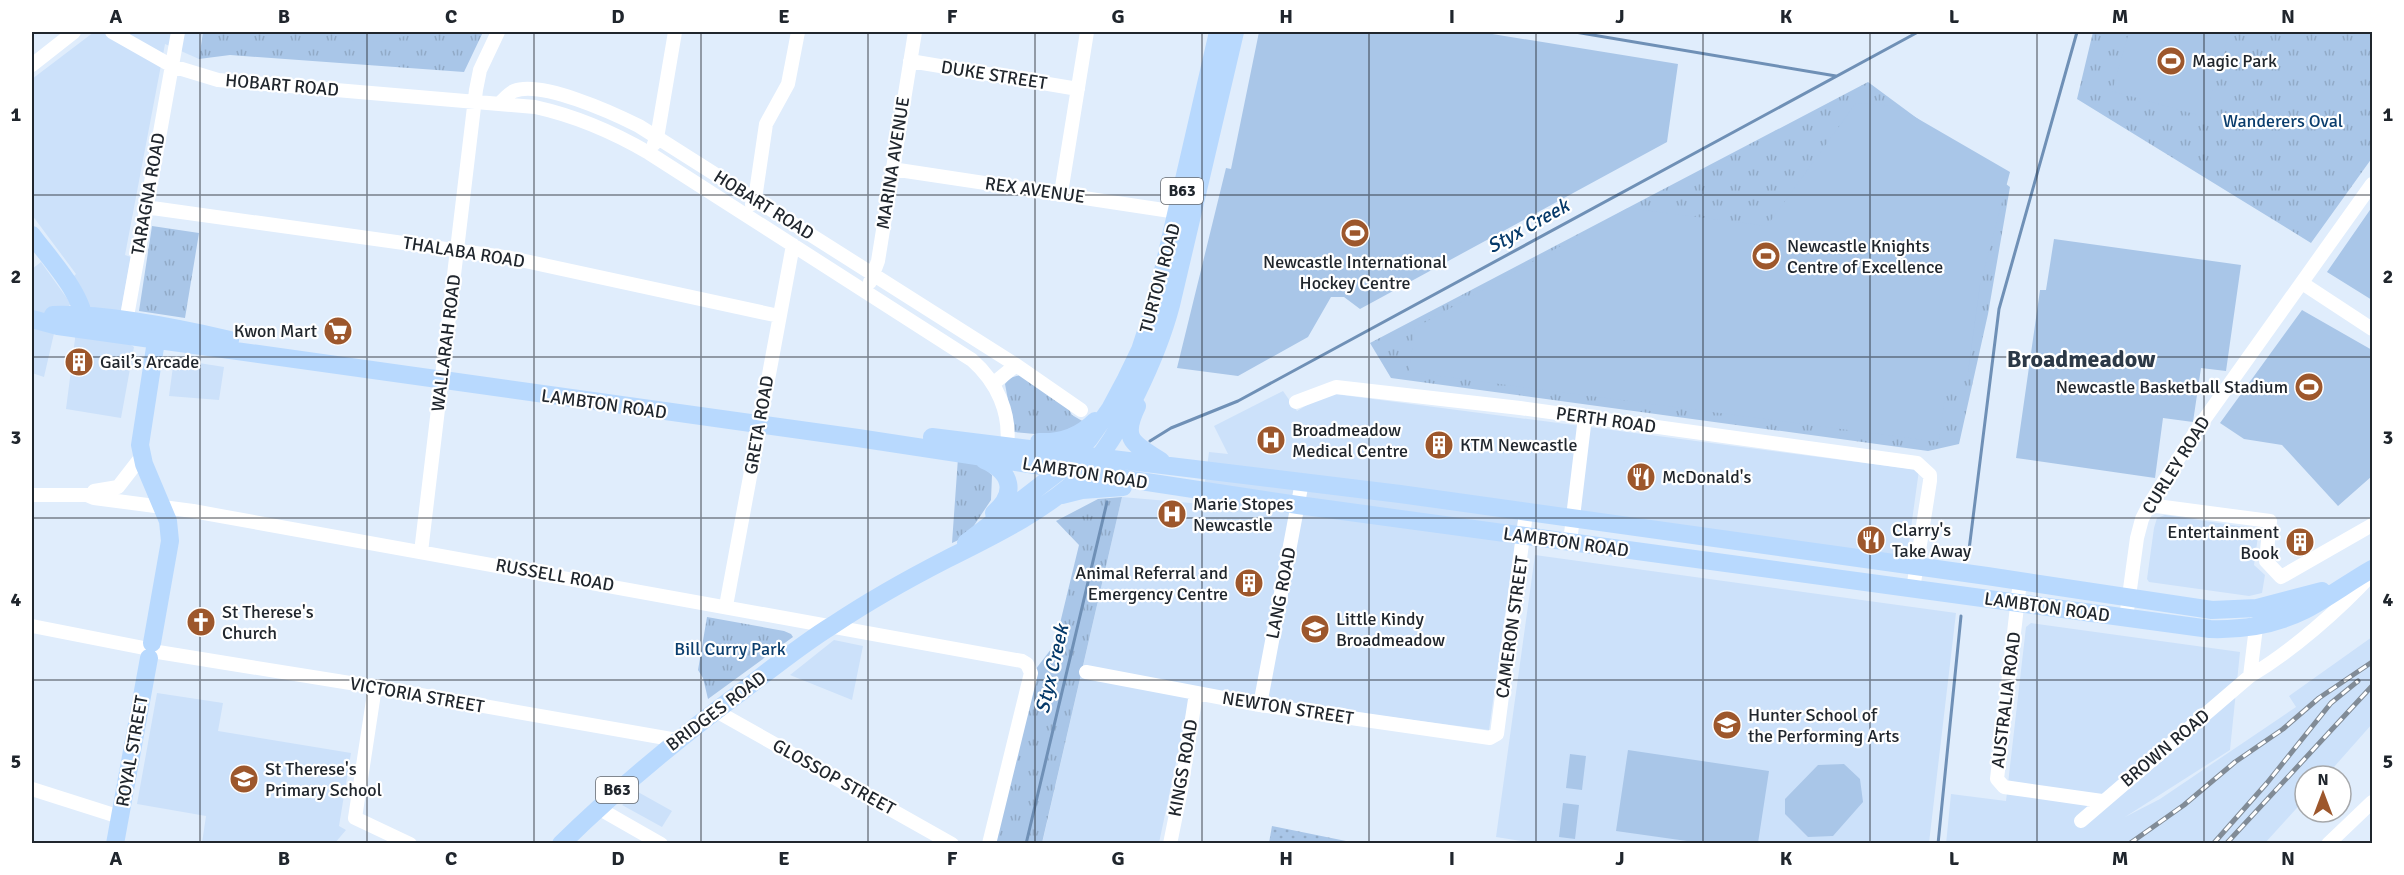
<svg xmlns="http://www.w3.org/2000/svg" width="2404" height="875" viewBox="0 0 2404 875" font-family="Signika,sans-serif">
  <defs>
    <pattern id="grass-dots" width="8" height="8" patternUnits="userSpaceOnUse" patternTransform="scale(1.5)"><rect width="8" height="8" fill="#a9c6e8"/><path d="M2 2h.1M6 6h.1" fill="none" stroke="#91aac7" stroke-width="1.8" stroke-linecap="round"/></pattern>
    <pattern id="park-tufts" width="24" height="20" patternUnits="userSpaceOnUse" patternTransform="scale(1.5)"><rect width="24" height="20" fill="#a9c6e8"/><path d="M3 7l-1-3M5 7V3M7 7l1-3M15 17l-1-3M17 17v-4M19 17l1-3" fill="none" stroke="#91aac7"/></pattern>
  </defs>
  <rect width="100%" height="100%" fill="#e0edfc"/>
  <path fill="#cce1fa" d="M94 32H202L199 59 165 44 125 255 131 257 116 336 134 347 121 418 66 409 75 339 74 276 76 274 32 215V79Z
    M41 262 71 304 58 316 44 377 32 373V269Z
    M174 359 224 367 219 400 169 396Z
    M1283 391 1297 411 1327 393 1919 470 1907 557 1520 505 1489 730 1191 691 1159 843 1042 844 1122 497 1202 504 1209 452 1228 454 1214 426Z
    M2165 515 2259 529 2254 565 2265 575 2262 593 2249 596 2149 582 2147 579 2154 528 2157 518Z
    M1535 555 1956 613 1929 843 1540 844 1496 837Z
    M2031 623 2240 652 2230 750 2125 817 2160 799 2296 707 2289 696 2372 637V724L2326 776H2305V799L2265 843 1946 844 1951 794 2006 801 2026 627Z
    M834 640 863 646 852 700 790 675Z
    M157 693 223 703 218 731 351 753 339 826 346 830 335 843H202L206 816 137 804Z
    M638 792 672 811 662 827 622 805Z"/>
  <path fill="url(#grass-dots)" d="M1272 826 1346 841 1347 843H1269Z"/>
  <path fill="url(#park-tufts)" d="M203 32H483L464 72 230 55 199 59Z
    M2093 32H2372V158L2311 243 2077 99Z
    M1868 82 2010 187 1988 314 1959 444 1928 451 1391 378 1370 343Z
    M152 226 199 233 185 318 139 311Z
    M1020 375 1067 406 1072 415 1084 422 1057 436 1014 432 1005 384 1010 378Z
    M958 458H972L992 475 991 500 967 536 952 543Z
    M1122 497 1042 843 992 844 1035 670 1055 644 1079 545 1056 521 1098 499Z
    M707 617 784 631 791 634 793 637 708 699 703 678 698 670Z"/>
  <path fill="#a9c6e8" d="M327 32H415C385 45 357 45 327 32Z
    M1259 32H1480L1678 64 1667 142 1360 309 1344 297H1331L1308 337 1238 376 1177 368 1226 168 1231 169Z
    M2129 32H2229L2205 117 2112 91Z
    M1856 103 1896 106 2010 172 1980 285 1968 372 1945 395 1939 442 1409 372 1415 328 1628 208 1767 226Z
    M2372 207V300L2327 272Z
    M2054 239 2241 265 2226 371 2201 368 2193 422 2163 418 2155 478 2016 458 2040 290H2046Z
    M2302 310 2372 350V476L2338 506 2282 445 2244 439 2220 423Z
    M1628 750 1769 771 1758 843H1701L1616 831Z
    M1570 754 1586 756 1582 790 1566 788Z
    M1844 764 1860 779 1863 802 1833 836 1808 837 1785 814V799L1818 765Z
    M1563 803 1579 805 1575 839 1559 837Z"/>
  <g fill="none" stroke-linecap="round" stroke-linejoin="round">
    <path stroke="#6f90b6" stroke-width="3" d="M1575 32 1836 76
      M1150 441 1171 428 1238 401 1918 32
      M1968 558 1999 309 2077 32
      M1026 844 1107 502
      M1938 844 1961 616"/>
    <path stroke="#fff" stroke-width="14" d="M112 32 172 66 218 80 535 107C576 116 613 132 649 153L972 360C997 382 1011 413 1007 446
      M910 61 1078 89
      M32 65 74 32
      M500 103C504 99 509 93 514 91 541 80 613 113 639 126L1016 365 1081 410
      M654 144 657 138 675 32
      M892 169 1177 212
      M1061 193 1087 32
      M752 204 755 199 766 124 788 84 798 32
      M145 207 511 258 779 316
      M870 282 878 261 915 32
      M2302 283 2372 329
      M126 322 178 32
      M994 383 1016 365
      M1296 402 1336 387 1520 408 1917 463 1930 475V481L1913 589
      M94 491 118 487 142 456
      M32 495H87L94 498 193 511 1022 661 1027 664 1031 673 989 844
      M2149 505 2270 521 2266 561 2281 577 2372 525
      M1570 542 1585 417
      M421 552 476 90 480 70 498 32
      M2020 581 1997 779 2004 787 2102 801
      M726 606 793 245
      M2126 618 2137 538 2142 519 2149 505 2196 431 2372 184
      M32 626 144 648
      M158 652 375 687 677 740
      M1086 672 1260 705 1490 738 1497 734 1526 513
      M2250 676 2257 619
      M375 687 355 818 410 844
      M1260 705 1302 482
      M716 711 952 844
      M32 789 120 817
      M598 808 661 844
      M2081 821 2250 676C2292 651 2339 610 2372 574
      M1170 844 1181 790 1196 693
      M2328 844 2372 802"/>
    <path stroke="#b8d9fe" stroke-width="18" d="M32 235C48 257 86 297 84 325
      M53 315C106 313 178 328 230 340
      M32 319 58 326 858 438 1298 505 2210 629C2242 630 2275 625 2305 610 2328 598 2349 582 2372 569
      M1137 406C1120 441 1135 444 1161 461
      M932 437 1400 494 1987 576 2212 610 2257 608 2322 591
      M1039 442C1061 443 1079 437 1095 421
      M984 460C1012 472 1017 493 994 513
      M1062 495 1082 490 1123 487
      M966 543 1062 469 1089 439 1110 409 1126 379 1140 350 1156 301 1218 32
      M152 643 170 541 168 521 144 464 140 445 158 328
      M115 844 149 658
      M561 844C619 787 680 737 745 689 774 667 802 644 833 625 869 601 908 579 947 559 995 535 1045 511 1085 473 1121 437 1158 354 1171 305L1235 32"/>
    <g stroke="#818b96" stroke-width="5">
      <path id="rail" d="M2129 844 2184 805 2235 762 2283 729 2319 698 2372 662
        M2213 844 2267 783 2331 703 2358 681
        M2226 844 2372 686"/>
    </g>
    <use href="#rail" stroke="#fff" stroke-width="3" stroke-dasharray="9" stroke-linecap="butt"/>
  </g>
  <path fill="none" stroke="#20262d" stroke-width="1.5" stroke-opacity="0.55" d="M200 32V844M367 32V844M534 32V844M701 32V844M868 32V844M1035 32V844M1202 32V844M1369 32V844M1536 32V844M1703 32V844M1870 32V844M2037 32V844M2204 32V844M32 195H2372M32 357H2372M32 518H2372M32 680H2372"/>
  <defs>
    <g id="stadium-disc" transform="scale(1.5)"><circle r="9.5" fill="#9d572c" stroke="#fff"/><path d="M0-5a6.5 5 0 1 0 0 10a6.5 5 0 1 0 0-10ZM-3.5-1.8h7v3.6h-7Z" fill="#fff"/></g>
    <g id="supermarket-disc" transform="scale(1.5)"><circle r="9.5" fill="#9d572c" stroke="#fff"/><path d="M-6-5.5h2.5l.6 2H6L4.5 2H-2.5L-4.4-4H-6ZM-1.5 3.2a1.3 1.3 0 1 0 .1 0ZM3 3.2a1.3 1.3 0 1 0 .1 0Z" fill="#fff"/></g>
    <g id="building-disc" transform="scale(1.5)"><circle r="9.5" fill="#9d572c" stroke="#fff"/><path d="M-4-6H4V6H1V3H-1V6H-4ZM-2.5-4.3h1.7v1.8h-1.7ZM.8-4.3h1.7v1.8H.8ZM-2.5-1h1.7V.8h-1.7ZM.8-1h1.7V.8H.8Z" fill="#fff"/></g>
    <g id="hospital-disc" transform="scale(1.5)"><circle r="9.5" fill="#9d572c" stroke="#fff"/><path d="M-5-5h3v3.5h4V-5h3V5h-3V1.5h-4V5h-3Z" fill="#fff"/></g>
    <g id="restaurant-disc" transform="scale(1.5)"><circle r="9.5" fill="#9d572c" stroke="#fff"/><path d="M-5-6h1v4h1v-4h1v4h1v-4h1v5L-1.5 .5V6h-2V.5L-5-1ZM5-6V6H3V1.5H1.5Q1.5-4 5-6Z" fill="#fff"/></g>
    <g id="church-disc" transform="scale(1.5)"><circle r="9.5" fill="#9d572c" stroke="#fff"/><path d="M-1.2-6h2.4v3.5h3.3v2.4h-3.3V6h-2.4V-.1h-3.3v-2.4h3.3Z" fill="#fff"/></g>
    <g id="school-disc" transform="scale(1.5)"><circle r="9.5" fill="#9d572c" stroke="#fff"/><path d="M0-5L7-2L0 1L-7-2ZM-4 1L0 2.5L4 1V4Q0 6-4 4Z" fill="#fff"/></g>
  </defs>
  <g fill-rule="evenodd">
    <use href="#stadium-disc" x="2171" y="61"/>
    <use href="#stadium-disc" x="1355" y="233"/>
    <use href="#stadium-disc" x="1766" y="256"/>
    <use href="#supermarket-disc" x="338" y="331"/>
    <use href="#building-disc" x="79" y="362"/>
    <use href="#stadium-disc" x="2309" y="387"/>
    <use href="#hospital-disc" x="1271" y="440"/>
    <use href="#building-disc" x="1439" y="445"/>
    <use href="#restaurant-disc" x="1641" y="477"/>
    <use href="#hospital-disc" x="1172" y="514"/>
    <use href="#restaurant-disc" x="1871" y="540"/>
    <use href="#building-disc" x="2300" y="542"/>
    <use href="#building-disc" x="1249" y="583"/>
    <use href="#church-disc" x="201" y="622"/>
    <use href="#school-disc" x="1315" y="629"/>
    <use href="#school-disc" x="1727" y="725"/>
    <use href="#school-disc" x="244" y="779"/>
  </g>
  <g text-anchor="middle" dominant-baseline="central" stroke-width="4.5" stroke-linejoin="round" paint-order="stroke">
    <g fill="#fff" stroke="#63676c" stroke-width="1.5">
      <rect x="1161" y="178" width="42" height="26" rx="4.5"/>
      <rect x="596" y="777" width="42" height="26" rx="4.5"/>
    </g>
    <g font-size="16" font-weight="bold" fill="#20262d">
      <text x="1182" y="191">B63</text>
      <text x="617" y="790">B63</text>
    </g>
    <g font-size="18" fill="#20262d" stroke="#fff" text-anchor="start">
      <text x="2192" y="61">Magic Park</text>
      <text x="1787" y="246">Newcastle Knights<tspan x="1787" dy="21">Centre of Excellence</tspan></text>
      <text x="1355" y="262" text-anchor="middle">Newcastle International<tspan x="1355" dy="21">Hockey Centre</tspan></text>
      <text x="317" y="331" text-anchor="end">Kwon Mart</text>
      <text x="100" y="362">Gail’s Arcade</text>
      <text x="2288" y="387" text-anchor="end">Newcastle Basketball Stadium</text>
      <text x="1292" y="430">Broadmeadow<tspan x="1292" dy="21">Medical Centre</tspan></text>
      <text x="1460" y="445">KTM Newcastle</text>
      <text x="1662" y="477">McDonald's</text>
      <text x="1193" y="504">Marie Stopes<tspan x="1193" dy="21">Newcastle</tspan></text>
      <text x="1892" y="530">Clarry's<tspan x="1892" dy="21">Take Away</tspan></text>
      <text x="2279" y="532" text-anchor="end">Entertainment<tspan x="2279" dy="21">Book</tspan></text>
      <text x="1228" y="573" text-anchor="end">Animal Referral and<tspan x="1228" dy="21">Emergency Centre</tspan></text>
      <text x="222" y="612">St Therese's<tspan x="222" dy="21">Church</tspan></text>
      <text x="1336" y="619">Little Kindy<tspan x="1336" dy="21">Broadmeadow</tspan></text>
      <text x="1748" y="715">Hunter School of<tspan x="1748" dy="21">the Performing Arts</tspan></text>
      <text x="265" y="769">St Therese's<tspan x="265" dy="21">Primary School</tspan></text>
    </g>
    <g font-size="18" fill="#20262d" stroke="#fff">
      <text transform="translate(994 75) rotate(9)">DUKE STREET</text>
      <text transform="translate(282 85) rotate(5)">HOBART ROAD</text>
      <text transform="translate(893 163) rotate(-81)">MARINA AVENUE</text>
      <text transform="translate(1035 190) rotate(8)">REX AVENUE</text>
      <text transform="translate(148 194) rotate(-80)">TARAGNA ROAD</text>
      <text transform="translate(764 205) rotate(32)">HOBART ROAD</text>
      <text transform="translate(464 252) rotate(9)">THALABA ROAD</text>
      <text transform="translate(1160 278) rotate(-75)">TURTON ROAD</text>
      <text transform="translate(446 343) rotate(-83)">WALLARAH ROAD</text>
      <text transform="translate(604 404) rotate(8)">LAMBTON ROAD</text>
      <text transform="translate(1606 420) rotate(8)">PERTH ROAD</text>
      <text transform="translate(759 425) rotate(-80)">GRETA ROAD</text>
      <text transform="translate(2176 465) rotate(-58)">CURLEY ROAD</text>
      <text transform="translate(1085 473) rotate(9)">LAMBTON ROAD</text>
      <text transform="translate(1566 542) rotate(8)">LAMBTON ROAD</text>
      <text transform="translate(555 575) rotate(10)">RUSSELL ROAD</text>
      <text transform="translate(1281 593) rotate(-79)">LANG ROAD</text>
      <text transform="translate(2047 607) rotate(8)">LAMBTON ROAD</text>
      <text transform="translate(1512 627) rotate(-82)">CAMERON STREET</text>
      <text transform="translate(417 695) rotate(10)">VICTORIA STREET</text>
      <text transform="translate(2006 700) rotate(-83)">AUSTRALIA ROAD</text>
      <text transform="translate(1288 708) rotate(9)">NEWTON STREET</text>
      <text transform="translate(716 711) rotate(-37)">BRIDGES ROAD</text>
      <text transform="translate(2165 748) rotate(-40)">BROWN ROAD</text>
      <text transform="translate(132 751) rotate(-80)">ROYAL STREET</text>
      <text transform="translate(1183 768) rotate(-80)">KINGS ROAD</text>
      <text transform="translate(834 777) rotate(29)">GLOSSOP STREET</text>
    </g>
    <g font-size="18" fill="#0a3d6d" stroke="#fff">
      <text x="2283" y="121">Wanderers Oval</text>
      <text x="730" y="649">Bill Curry Park</text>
    </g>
    <g font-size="20" font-style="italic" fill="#063a6a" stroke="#fff">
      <text transform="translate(1528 226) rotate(-29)">Styx Creek</text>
      <text transform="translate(1052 669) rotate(-77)">Styx Creek</text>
    </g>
    <g font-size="24" font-weight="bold" fill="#2c3947" stroke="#fff">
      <text x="2081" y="359">Broadmeadow</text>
    </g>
  </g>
  <rect width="2404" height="875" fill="none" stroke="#ffffff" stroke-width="66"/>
  <g transform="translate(2323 794)"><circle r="28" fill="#ffffff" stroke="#a6a8ab" stroke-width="1.5"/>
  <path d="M0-4.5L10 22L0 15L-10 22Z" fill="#9d572c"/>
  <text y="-9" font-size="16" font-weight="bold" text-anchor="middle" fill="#20262d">N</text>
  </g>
  <rect x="33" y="33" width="2338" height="809" fill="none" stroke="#20262d" stroke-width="2"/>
  <g font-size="20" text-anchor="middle" font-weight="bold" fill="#20262d">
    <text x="116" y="23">A</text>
    <text x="284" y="23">B</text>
    <text x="451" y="23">C</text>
    <text x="618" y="23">D</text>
    <text x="784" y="23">E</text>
    <text x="952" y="23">F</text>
    <text x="1118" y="23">G</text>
    <text x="1286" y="23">H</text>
    <text x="1452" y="23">I</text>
    <text x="1620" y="23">J</text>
    <text x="1786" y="23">K</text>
    <text x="1954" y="23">L</text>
    <text x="2120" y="23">M</text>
    <text x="2288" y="23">N</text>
    <text x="16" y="121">1</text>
    <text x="2388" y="121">1</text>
    <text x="16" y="283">2</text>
    <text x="2388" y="283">2</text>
    <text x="16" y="444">3</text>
    <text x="2388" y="444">3</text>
    <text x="16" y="606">4</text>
    <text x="2388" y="606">4</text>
    <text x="16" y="768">5</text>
    <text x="2388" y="768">5</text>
    <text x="116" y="865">A</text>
    <text x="284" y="865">B</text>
    <text x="451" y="865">C</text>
    <text x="618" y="865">D</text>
    <text x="784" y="865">E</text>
    <text x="952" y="865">F</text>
    <text x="1118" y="865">G</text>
    <text x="1286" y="865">H</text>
    <text x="1452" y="865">I</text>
    <text x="1620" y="865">J</text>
    <text x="1786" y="865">K</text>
    <text x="1954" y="865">L</text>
    <text x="2120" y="865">M</text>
    <text x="2288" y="865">N</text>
  </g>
</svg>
